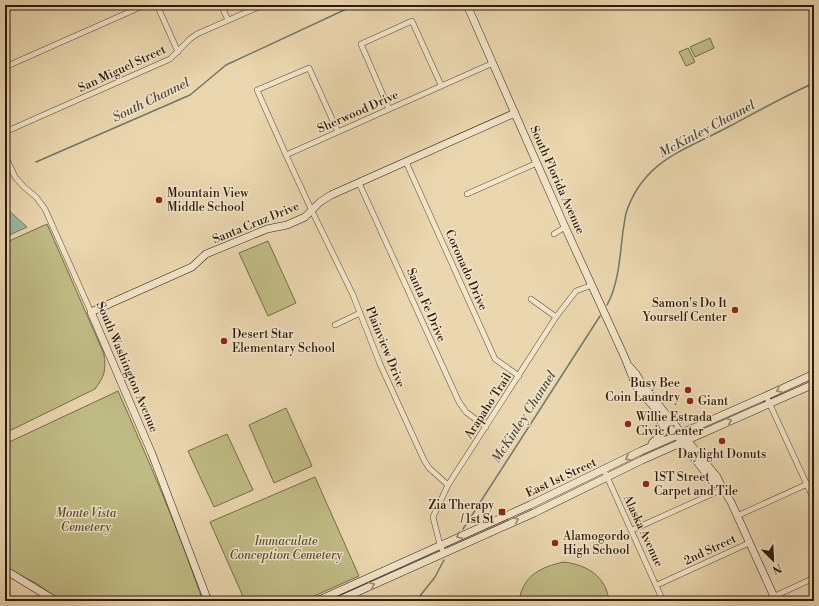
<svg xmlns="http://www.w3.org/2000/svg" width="819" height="606" viewBox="0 0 819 606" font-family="'Libre Bodoni',serif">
  <rect width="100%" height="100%" fill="#ebd7af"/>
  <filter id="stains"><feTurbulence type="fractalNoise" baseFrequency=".005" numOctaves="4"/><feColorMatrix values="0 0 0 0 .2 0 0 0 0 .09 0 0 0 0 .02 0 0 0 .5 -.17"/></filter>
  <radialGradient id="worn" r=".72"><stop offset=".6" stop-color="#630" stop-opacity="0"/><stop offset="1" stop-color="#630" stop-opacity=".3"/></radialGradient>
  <path fill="#c0bc85" stroke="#766b48" d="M710 38 714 48 695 57 690 47Z
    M688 48 695 62 686 66 679 52Z
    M47 224 104 354C106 370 105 376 95 389L5 433V243Z
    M268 241 296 303 268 316 239 253Z
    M118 391C148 459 177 526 201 596L190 601H61L37 584 5 567V444Z
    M286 408 312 466 274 483 249 425Z
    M227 434 253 490 214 507 188 451Z
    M315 477 359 576 303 601H245L210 522Z
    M564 562C587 565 606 576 609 601H519C523 575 541 567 564 562Z"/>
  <path fill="#98b9ad" stroke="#6d796c" d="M5 207 27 227 5 237Z"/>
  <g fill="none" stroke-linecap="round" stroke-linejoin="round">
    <path stroke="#6d796c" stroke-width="1.5" d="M36 162 190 95 226 65 355 5
      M607 305C619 283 620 255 623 231 624 225 625 218 626 213 644 159 686 150 730 126 758 111 785 96 814 83
      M463 529 600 316
      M416 601 435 577 444 560"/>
    <g stroke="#5c4934" stroke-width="6">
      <path id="street" d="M157 5 178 52
        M221 5 228 20
        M5 67 145 5
        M389 109 361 44 412 21 441 85
        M5 132 170 59 190 39 197 34 263 5
        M5 155 15 177 24 187 36 197 45 209 91 312
        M286 155 257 90 309 68 338 132
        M406 162 495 359 519 376
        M359 183 459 402 466 412 486 427
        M467 194 537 163
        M554 234 565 227
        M531 299 556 317
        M335 325 360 313
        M766 396 814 500
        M604 470 663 601
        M448 485 429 468 424 460 380 364 353 295 312 211 286 155 493 63
        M737 516 814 481
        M632 530 723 489
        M444 553 440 545 433 517 448 485 556 317 576 291 592 285
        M657 585 749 543
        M764 601 814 578"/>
    </g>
    <g stroke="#2d1a0b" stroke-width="8">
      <path id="secondary" d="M467 5 565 227 625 358 636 386 642 394 658 411 712 481 723 489
        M630 367 636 374 644 387 717 477 723 489 731 502 776 601
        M652 443 663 433 664 428 660 420
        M5 570 56 601
        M208 601 152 454 91 312 192 267 206 254 267 229 287 225 305 217 320 202 331 195 515 113
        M317 601 530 505 641 451 766 396 814 374
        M337 601 534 513 642 460 814 384"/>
    </g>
    <use href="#street" stroke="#f2e5cb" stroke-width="5"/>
    <use href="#secondary" stroke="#f2e5cb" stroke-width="7"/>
  </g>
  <defs><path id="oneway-chevron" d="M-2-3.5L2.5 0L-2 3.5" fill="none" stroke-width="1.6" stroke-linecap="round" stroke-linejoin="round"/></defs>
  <g stroke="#998a75">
    <use href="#oneway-chevron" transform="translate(779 390) rotate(155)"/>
    <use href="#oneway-chevron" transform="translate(729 421) rotate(-23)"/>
    <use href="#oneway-chevron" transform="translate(628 458) rotate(153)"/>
    <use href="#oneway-chevron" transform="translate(516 520) rotate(-24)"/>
    <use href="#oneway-chevron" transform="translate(459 536) rotate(156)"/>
    <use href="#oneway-chevron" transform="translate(372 585) rotate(-24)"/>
  </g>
  <g fill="#8f2418" stroke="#f2e5cb" stroke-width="1.5">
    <circle cx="159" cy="200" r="4"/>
    <circle cx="735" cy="310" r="4"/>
    <circle cx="224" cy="341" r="4"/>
    <circle cx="688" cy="390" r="4"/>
    <circle cx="690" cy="401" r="4"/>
    <circle cx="628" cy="424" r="4"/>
    <circle cx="722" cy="441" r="4"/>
    <circle cx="646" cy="484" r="4"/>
    <rect x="498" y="508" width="8" height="8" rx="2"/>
    <circle cx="555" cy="543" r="4"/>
  </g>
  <g text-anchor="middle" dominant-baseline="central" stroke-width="3" stroke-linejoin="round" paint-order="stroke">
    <g font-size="12" fill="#2d1a0b" stroke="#f2e5cb">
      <text transform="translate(122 69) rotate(-25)">San Miguel Street</text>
      <text transform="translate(358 112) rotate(-24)">Sherwood Drive</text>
      <text transform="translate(557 180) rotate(66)">South Florida Avenue</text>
      <text transform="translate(256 223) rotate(-22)">Santa Cruz Drive</text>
      <text transform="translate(466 270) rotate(66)">Coronado Drive</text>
      <text transform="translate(426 305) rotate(66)">Santa Fe Drive</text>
      <text transform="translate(385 347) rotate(68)">Plainview Drive</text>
      <text transform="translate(127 367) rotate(67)">South Washington Avenue</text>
      <text transform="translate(488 406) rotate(-57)">Arapaho Trail</text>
      <text transform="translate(561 478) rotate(-25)">East 1st Street</text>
      <text transform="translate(643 531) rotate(65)">Alaska Avenue</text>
      <text transform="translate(710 550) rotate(-25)">2nd Street</text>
    </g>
    <g font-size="12" fill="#2d1a0b" stroke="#f2e5cb" text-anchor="start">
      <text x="167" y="193">Mountain View<tspan x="167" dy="14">Middle School</tspan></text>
      <text x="727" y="303" text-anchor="end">Samon's Do It<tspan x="727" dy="14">Yourself Center</tspan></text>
      <text x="232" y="334">Desert Star<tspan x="232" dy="14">Elementary School</tspan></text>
      <text x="680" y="383" text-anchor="end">Busy Bee<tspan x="680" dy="14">Coin Laundry</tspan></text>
      <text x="698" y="401">Giant</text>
      <text x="636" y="417">Willie Estrada<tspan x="636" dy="14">Civic Center</tspan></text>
      <text x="722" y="454" text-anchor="middle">Daylight Donuts</text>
      <text x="654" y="477">1ST Street<tspan x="654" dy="14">Carpet and Tile</tspan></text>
      <text x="494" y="505" text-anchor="end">Zia Therapy<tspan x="494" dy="14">/ 1st St</tspan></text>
      <text x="563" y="536">Alamogordo<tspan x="563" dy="14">High School</tspan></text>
    </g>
    <g font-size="12" font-style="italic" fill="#594b30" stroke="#f2e5cb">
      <text x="86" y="513">Monte Vista<tspan x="86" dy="14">Cemetery</tspan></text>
      <text x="286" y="541">Immaculate<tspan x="286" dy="14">Conception Cemetery</tspan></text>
    </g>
    <g font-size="13" font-style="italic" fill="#4d4a3c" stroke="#f2e5cb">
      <text transform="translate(151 100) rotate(-26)">South Channel</text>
      <text transform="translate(707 129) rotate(-28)">McKinley Channel</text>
      <text transform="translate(524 417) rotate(-57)">McKinley Channel</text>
    </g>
  </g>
  <rect width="819" height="606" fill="none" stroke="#ebd7af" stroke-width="20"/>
  <rect x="6" y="6" width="807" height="594" fill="none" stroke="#2d1a0b" stroke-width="2"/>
  <rect x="10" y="10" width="799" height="586" fill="none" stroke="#2d1a0b"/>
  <g transform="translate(773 560) rotate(156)" stroke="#f2e5cb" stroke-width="3" paint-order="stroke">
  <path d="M0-3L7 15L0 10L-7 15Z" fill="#2d1a0b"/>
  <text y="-6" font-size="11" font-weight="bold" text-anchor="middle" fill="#2d1a0b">N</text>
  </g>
  <rect width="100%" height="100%" filter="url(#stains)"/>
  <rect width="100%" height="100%" fill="url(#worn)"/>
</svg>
